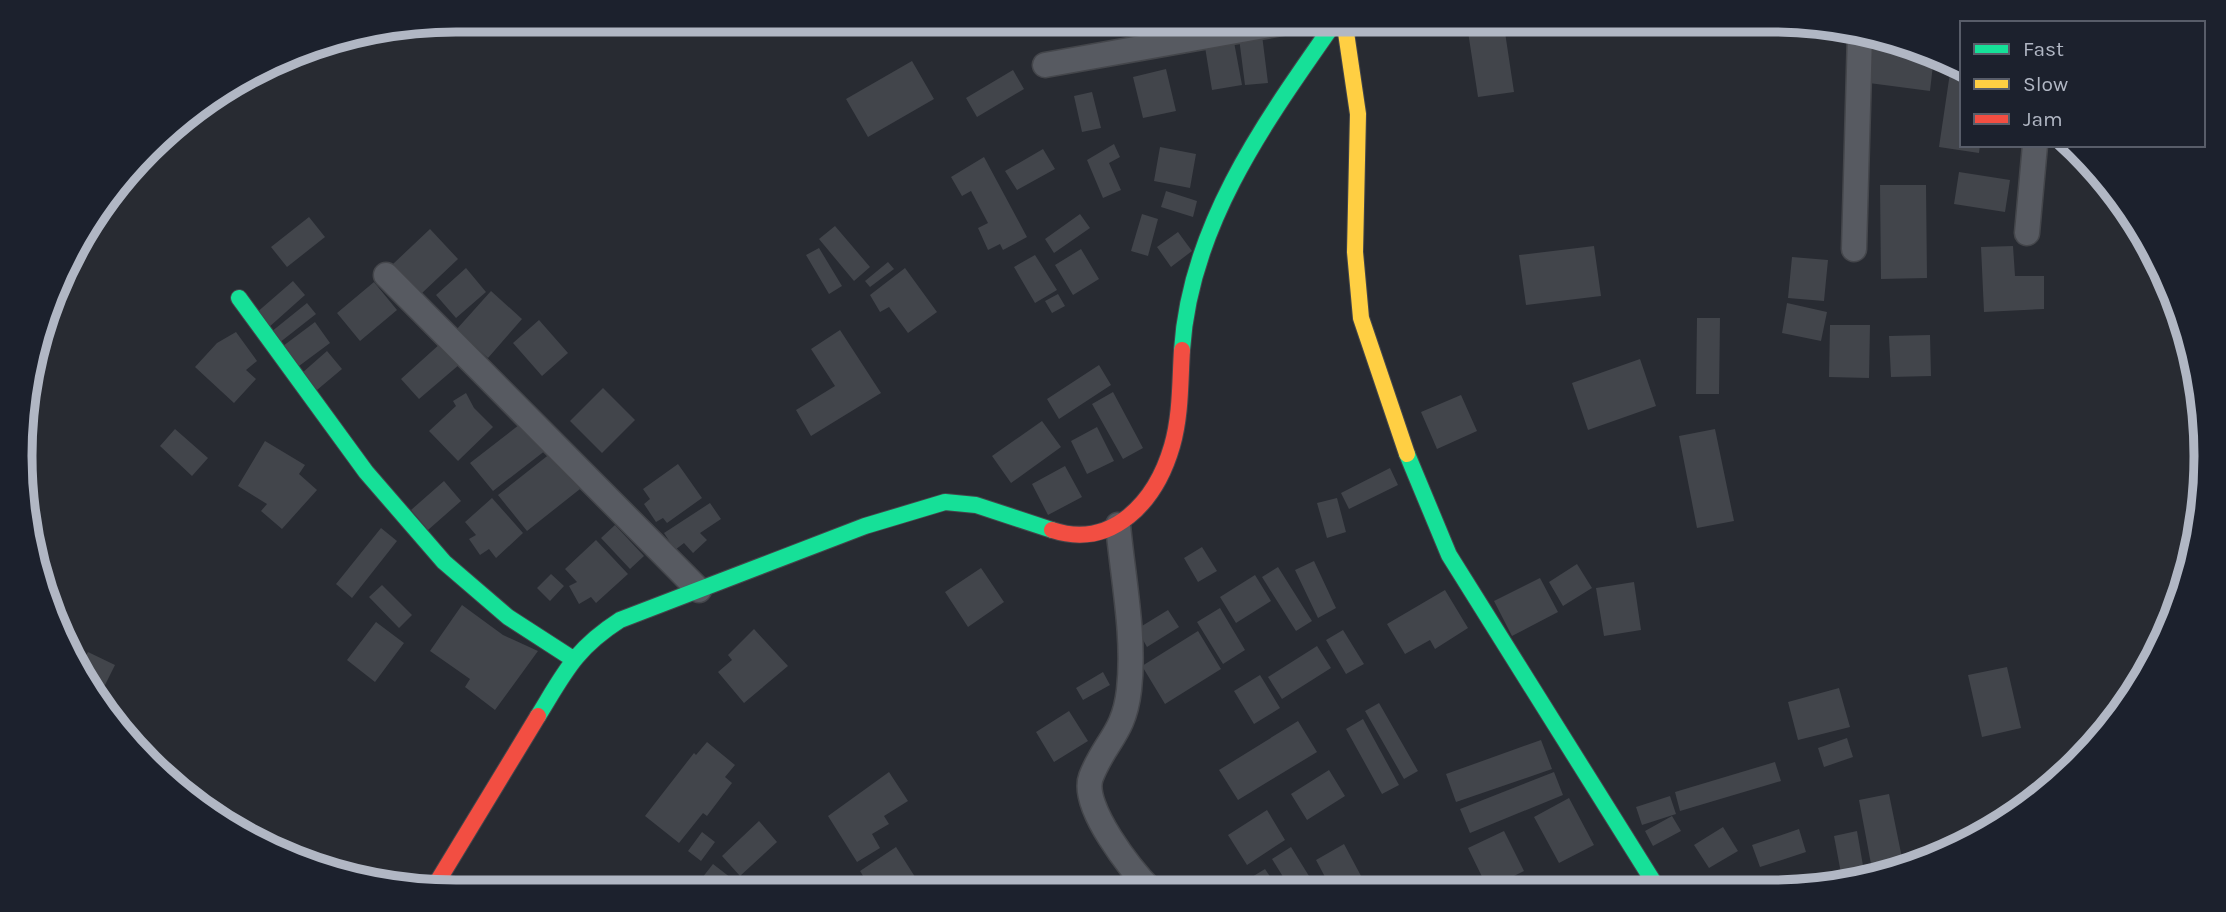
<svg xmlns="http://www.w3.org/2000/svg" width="2226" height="912" viewBox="0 0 2226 912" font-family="Karla,sans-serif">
  <rect width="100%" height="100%" fill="#282b32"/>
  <path fill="#42454b" d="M1503 19 1514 92 1478 97 1467 25Z
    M1262 35 1268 83 1245 85 1239 38Z
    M1234 42 1242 85 1212 90 1205 47Z
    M1874 42 1918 47 1934 56 1930 91 1869 83Z
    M912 61 934 99 868 137 846 99Z
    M1951 66 1962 72V145H1980L1979 153 1939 147Z
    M1166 69 1176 111 1143 118 1133 77Z
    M1013 70 1024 89 977 117 966 98Z
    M1092 92 1101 128 1082 132 1074 96Z
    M1114 144 1120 157 1109 163 1121 190 1103 198 1087 160Z
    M1160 147 1196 154 1190 188 1154 181Z
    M1043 149 1055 169 1017 190 1005 171Z
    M984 157 1027 237 1003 250 1000 244 988 250 978 228 988 223 971 191 962 196 951 177Z
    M1959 172 2010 180 2005 212 1954 204Z
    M1880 185H1926L1927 278 1881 279Z
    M1166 191 1197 201 1193 217 1161 207Z
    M1080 214 1090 228 1054 253 1045 239Z
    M1142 214 1158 219 1148 256 1131 251Z
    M309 217 325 237 287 267 271 247Z
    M835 226 870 267 854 281 819 239Z
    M430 229 458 259 421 294 393 264Z
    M1178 232 1192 251 1171 267 1157 247Z
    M1594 246 1601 296 1526 305 1519 255Z
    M2013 246 2015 276H2044V309L1984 312 1981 247Z
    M819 248 842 286 829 294 806 255Z
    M1081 249 1099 279 1073 295 1055 265Z
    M1035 255 1057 290 1035 303 1014 267Z
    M1792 257 1828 260 1824 301 1788 298Z
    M888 262 894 269 870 287 865 281Z
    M466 268 486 292 456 318 436 295Z
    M905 268 937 312 908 333 889 307 880 312 870 295Z
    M293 281 305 295 268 328 255 314Z
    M374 282 397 310 360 341 337 313Z
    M491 291 522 319 488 358 456 330Z
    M1058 294 1065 306 1052 313 1045 301Z
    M307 303 316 314 279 343 271 332Z
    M1787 303 1827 312 1821 341 1782 333Z
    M1697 318H1720L1719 394H1696Z
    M539 320 568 353 542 376 513 343Z
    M315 322 330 343 299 366 283 346Z
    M1830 325H1870L1869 378 1829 377Z
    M840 330 881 393 811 436 796 410 835 386 811 349Z
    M236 332 257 361 246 370 256 379 234 403 195 367 217 343Z
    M1930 335 1931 376 1891 377 1889 336Z
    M441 343 460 364 419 399 401 379Z
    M327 351 342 369 317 390 302 373Z
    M1640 359 1656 406 1588 430 1572 383Z
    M1099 365 1111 385 1059 419 1047 399Z
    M603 388 635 420 602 453 570 421Z
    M1113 392 1143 448 1123 459 1092 404Z
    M466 393 474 408 493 427 458 461 429 431 456 406 453 401Z
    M1461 395 1477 431 1437 449 1421 412Z
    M524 421 546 450 493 491 470 463Z
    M1042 421 1061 447 1011 483 992 456Z
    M1097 427 1114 461 1087 474 1071 441Z
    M175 429 208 458 192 476 160 446Z
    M1715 429 1734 521 1697 528 1679 436Z
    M265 441 305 465 299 474 317 490 282 529 261 511 267 504 238 486Z
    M551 453 580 489 527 531 498 495Z
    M678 464 702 498 667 523 663 518 656 522 644 504 650 499 643 489Z
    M1065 466 1082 497 1048 515 1032 484Z
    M1390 468 1398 485 1349 509 1341 493Z
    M444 481 461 501 428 530 411 510Z
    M492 498 523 533 496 558 489 549 480 555 469 539 476 535 465 522Z
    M1337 498 1346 532 1327 538 1317 503Z
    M710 503 721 519 700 533 707 540 693 553 684 543 675 550 664 533Z
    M615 525 644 556 630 569 601 538Z
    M381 528 397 541 352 598 336 584Z
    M596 540 628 574 596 603 591 597 579 604 569 586 577 582 565 569Z
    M1202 547 1217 571 1198 582 1184 558Z
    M1314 561 1336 608 1318 618 1295 570Z
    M1577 564 1592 588 1563 606 1549 582Z
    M1278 567 1312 621 1296 631 1262 577Z
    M981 568 1004 602 968 627 945 592Z
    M551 574 564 586 550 601 537 588Z
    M1255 575 1271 601 1236 623 1220 597Z
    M1540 578 1558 612 1512 636 1494 601Z
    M1634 582 1641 630 1604 636 1596 588Z
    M382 585 412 615 399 628 369 597Z
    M1445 590 1468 628 1435 649 1430 640 1405 654 1387 624Z
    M462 605 503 635 538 651 495 710 465 687 470 679 430 651Z
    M1220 608 1245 650 1223 664 1197 622Z
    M1168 610 1179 627 1147 647 1137 629Z
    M376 622 404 643 375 682 347 660Z
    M754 629 788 666 744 703 718 672 732 660 728 655Z
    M1343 630 1364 664 1346 674 1326 640Z
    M1198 631 1221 669 1165 704 1142 666Z
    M1317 646 1331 668 1282 699 1268 677Z
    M88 652 115 665 102 691 85 683 77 672Z
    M2007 667 2021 728 1982 737 1968 675Z
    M1103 672 1110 685 1083 700 1076 688Z
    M1260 675 1280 708 1254 724 1234 691Z
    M1839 688 1850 727 1798 740 1788 702Z
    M1379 703 1418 771 1404 779 1365 711Z
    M1069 711 1088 741 1054 762 1036 732Z
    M1363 719 1399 785 1382 794 1346 729Z
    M1298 721 1317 752 1238 800 1219 770Z
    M1847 738 1853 757 1824 767 1818 748Z
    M1541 740 1552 769 1456 802 1446 774Z
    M707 742 735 765 725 777 732 783 707 816 703 813 679 843 645 816 694 753 696 755Z
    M1775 762 1781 781 1680 811 1675 792Z
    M1329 770 1345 796 1307 820 1291 794Z
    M889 772 908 801 884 816 889 824 872 834 880 848 857 862 828 816Z
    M1554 772 1563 795 1470 833 1460 809Z
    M1889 794 1902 858 1871 864 1859 800Z
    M1670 796 1676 814 1642 825 1636 807Z
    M1569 798 1594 845 1559 863 1534 817Z
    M1267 810 1285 840 1247 865 1228 835Z
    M1672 816 1681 831 1653 846 1645 831Z
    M759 821 777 842 740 876 722 856Z
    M1723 827 1738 851 1709 868 1694 845Z
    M1799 829 1806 852 1760 867 1752 845Z
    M1504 831 1524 871 1488 889 1468 848Z
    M1857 831 1865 877 1843 884 1834 836Z
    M702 832 715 842 701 861 688 851Z
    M1344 844 1368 889 1367 890H1332L1316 860Z
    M896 847 924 891 873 892 860 871Z
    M1291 847 1309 876 1290 888 1272 859Z
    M713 864 744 888 740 892H691Z
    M1265 869 1279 890 1247 891 1242 883Z
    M1570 879 1575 890H1547L1563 882Z
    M1236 883 1241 891H1224Z"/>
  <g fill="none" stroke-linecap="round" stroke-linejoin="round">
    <g stroke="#44464b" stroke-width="27">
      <path id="street" d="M1045 65 1304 19
        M2027 233 2035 145
        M1854 249 1860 34
        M386 275 699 590
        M1118 525C1123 579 1135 636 1129 690 1124 734 1105 741 1091 777 1080 806 1132 871 1152 891"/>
    </g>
    <g stroke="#44464b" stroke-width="18">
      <path id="fast" d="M239 298 366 472 444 562 508 617 573 659
        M1182 350C1190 224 1267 119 1337 19
        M1407 454 1449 555 1658 889
        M538 716C565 672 575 649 620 620L865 526 945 502 976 505 1052 530"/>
    </g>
    <g stroke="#44464b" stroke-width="18">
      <path id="slow" d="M1344 19 1358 114 1355 252 1361 318 1407 454"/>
    </g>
    <g stroke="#44464b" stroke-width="18">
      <path id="jam" d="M1052 530C1113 550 1156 501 1172 446 1181 415 1180 381 1182 350
        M433 889 538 716"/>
    </g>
    <use href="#street" stroke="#575a61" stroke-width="24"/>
    <use href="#fast" stroke="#16e098" stroke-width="16"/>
    <use href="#slow" stroke="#ffcf43" stroke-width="16"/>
    <use href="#jam" stroke="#f24e42" stroke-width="16"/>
  </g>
  <path d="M0 0H2226V912H0ZM456 32H1770A424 424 0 0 1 2194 456V456A424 424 0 0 1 1770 880H456A424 424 0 0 1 32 456V456A424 424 0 0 1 456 32Z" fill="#1c212d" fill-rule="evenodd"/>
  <path fill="none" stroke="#b1b7c4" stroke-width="9" d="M456 32H1770A424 424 0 0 1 2194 456V456A424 424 0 0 1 1770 880H456A424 424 0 0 1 32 456V456A424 424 0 0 1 456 32Z"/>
  <rect x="1960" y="21" width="245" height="126" fill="#1c212d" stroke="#585d69" stroke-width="2"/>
  <rect x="1974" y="44" width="35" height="10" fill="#16e098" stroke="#585d69" stroke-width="2"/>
  <text x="2023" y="56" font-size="21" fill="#b1b7c4">Fast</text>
  <rect x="1974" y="79" width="35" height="10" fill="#ffcf43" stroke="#585d69" stroke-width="2"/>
  <text x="2023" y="91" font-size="21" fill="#b1b7c4">Slow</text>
  <rect x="1974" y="114" width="35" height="10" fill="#f24e42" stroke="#585d69" stroke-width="2"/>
  <text x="2023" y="126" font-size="21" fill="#b1b7c4">Jam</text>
</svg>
